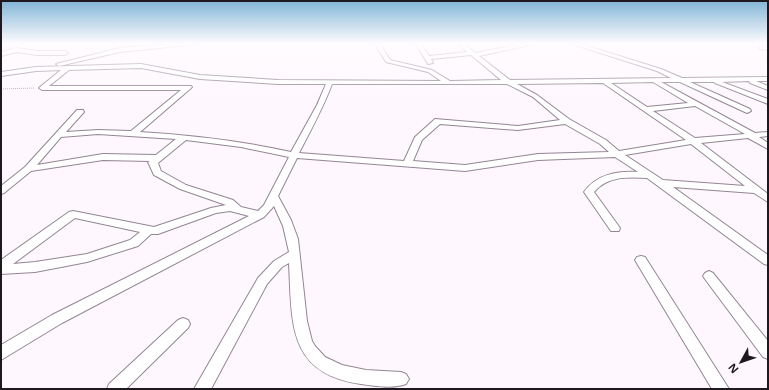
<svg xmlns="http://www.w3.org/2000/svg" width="769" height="390" viewBox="0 0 769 390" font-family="'Open Sans',sans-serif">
  <rect width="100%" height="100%" fill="#fef8fe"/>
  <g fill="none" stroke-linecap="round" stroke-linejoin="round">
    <g stroke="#938593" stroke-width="2">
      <path id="minor" d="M169 44H198L120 52 59 66 56 64 120 48Z
        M375 44H380L390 60 432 70 450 81 501 80 471 55 431 59 433 63 428 64 416 44H421L429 56 467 52 459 44H465L475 53 521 44H534L479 56 510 80 671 78 657 71 572 44H581L661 69 682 78 768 77V81H756L768 86V90L750 83 749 81 722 82 768 99V104L715 83 714 82H690L750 109 751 111 747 113 680 82H661L755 133 768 132V136L759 137 768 143V149L748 138 701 143 768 194V202L754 193 673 187 768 255V265L764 264 647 178C627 177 608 176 594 192L620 228 619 231H611L584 192C597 174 617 171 638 172L615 157 538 160 465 171 297 158 278 196 291 220 298 239 307 321 312 341 315 346 325 357 342 365 366 370 401 372 406 374 409 379 406 384C393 389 375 386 361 384 287 374 292 322 289 263L282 267 267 284 211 389H194L258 278 274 261 289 252 283 226 274 206 264 217 62 323 1 360V345L52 315 249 216 230 211 216 213 158 234H151L138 246 87 262 35 272 1 274V260L69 212 73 211 154 227 211 208 226 205 180 189 154 175 148 162 150 161 103 160 31 171 4 193 1 194V186L25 167 77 110H83L84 112 66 132 98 130 131 131 181 90H42L39 88 40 87 61 70 36 71 1 76V72L36 67 141 64 200 75 278 80 441 81 428 72 386 62ZM141 68 200 79 278 84H326L317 105 291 152C241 141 191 135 140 132L190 89 192 87 191 86H49L69 70ZM653 82 688 103 647 107 611 83ZM603 83 686 140 619 151 606 140 569 119 537 95 517 84ZM332 84H507L533 97 560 120 518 126 435 119 415 137 404 161 299 153C311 130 323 108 332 84ZM695 106 745 134 695 138 653 111ZM440 124 518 130 565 124 600 144 609 152 538 154 465 165 413 161 422 140ZM98 134 176 139 156 155 103 154 37 165 61 137ZM186 140 241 147 289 157 264 205 258 211 241 207 233 200 186 185 161 171 158 163ZM691 144 745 186 663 180 625 155ZM75 218 140 232 130 240 87 254 35 262 13 264Z
        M762 46H768V50L760 49V47Z
        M17 48 37 51H65L68 53 65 55H37L17 52 1 56V52Z
        M641 256 645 257 729 389H712L635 260 637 257Z
        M709 271 713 273 768 341V359L763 357 705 279 703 276 705 273Z
        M183 318 188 320 190 324 188 328 126 389H107L109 384 178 320Z"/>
    </g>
    <path stroke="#afaaaf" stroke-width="1" stroke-dasharray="1 1" stroke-linecap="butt" d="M1 89 34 88"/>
    <use href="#minor" fill="#fff" fill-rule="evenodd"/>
  </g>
  <linearGradient id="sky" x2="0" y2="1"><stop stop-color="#7fb4d6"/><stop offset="0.44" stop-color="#fffcff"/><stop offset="1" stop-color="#fffcff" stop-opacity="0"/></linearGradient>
  <rect width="769" height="99" fill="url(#sky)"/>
  <rect width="769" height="390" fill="none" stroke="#1e191e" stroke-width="4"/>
  <g transform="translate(741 362) rotate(230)" stroke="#fef8fe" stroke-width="3" paint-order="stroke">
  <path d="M0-3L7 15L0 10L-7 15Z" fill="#1e191e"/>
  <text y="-6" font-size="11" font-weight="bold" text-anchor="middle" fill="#1e191e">N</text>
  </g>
</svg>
